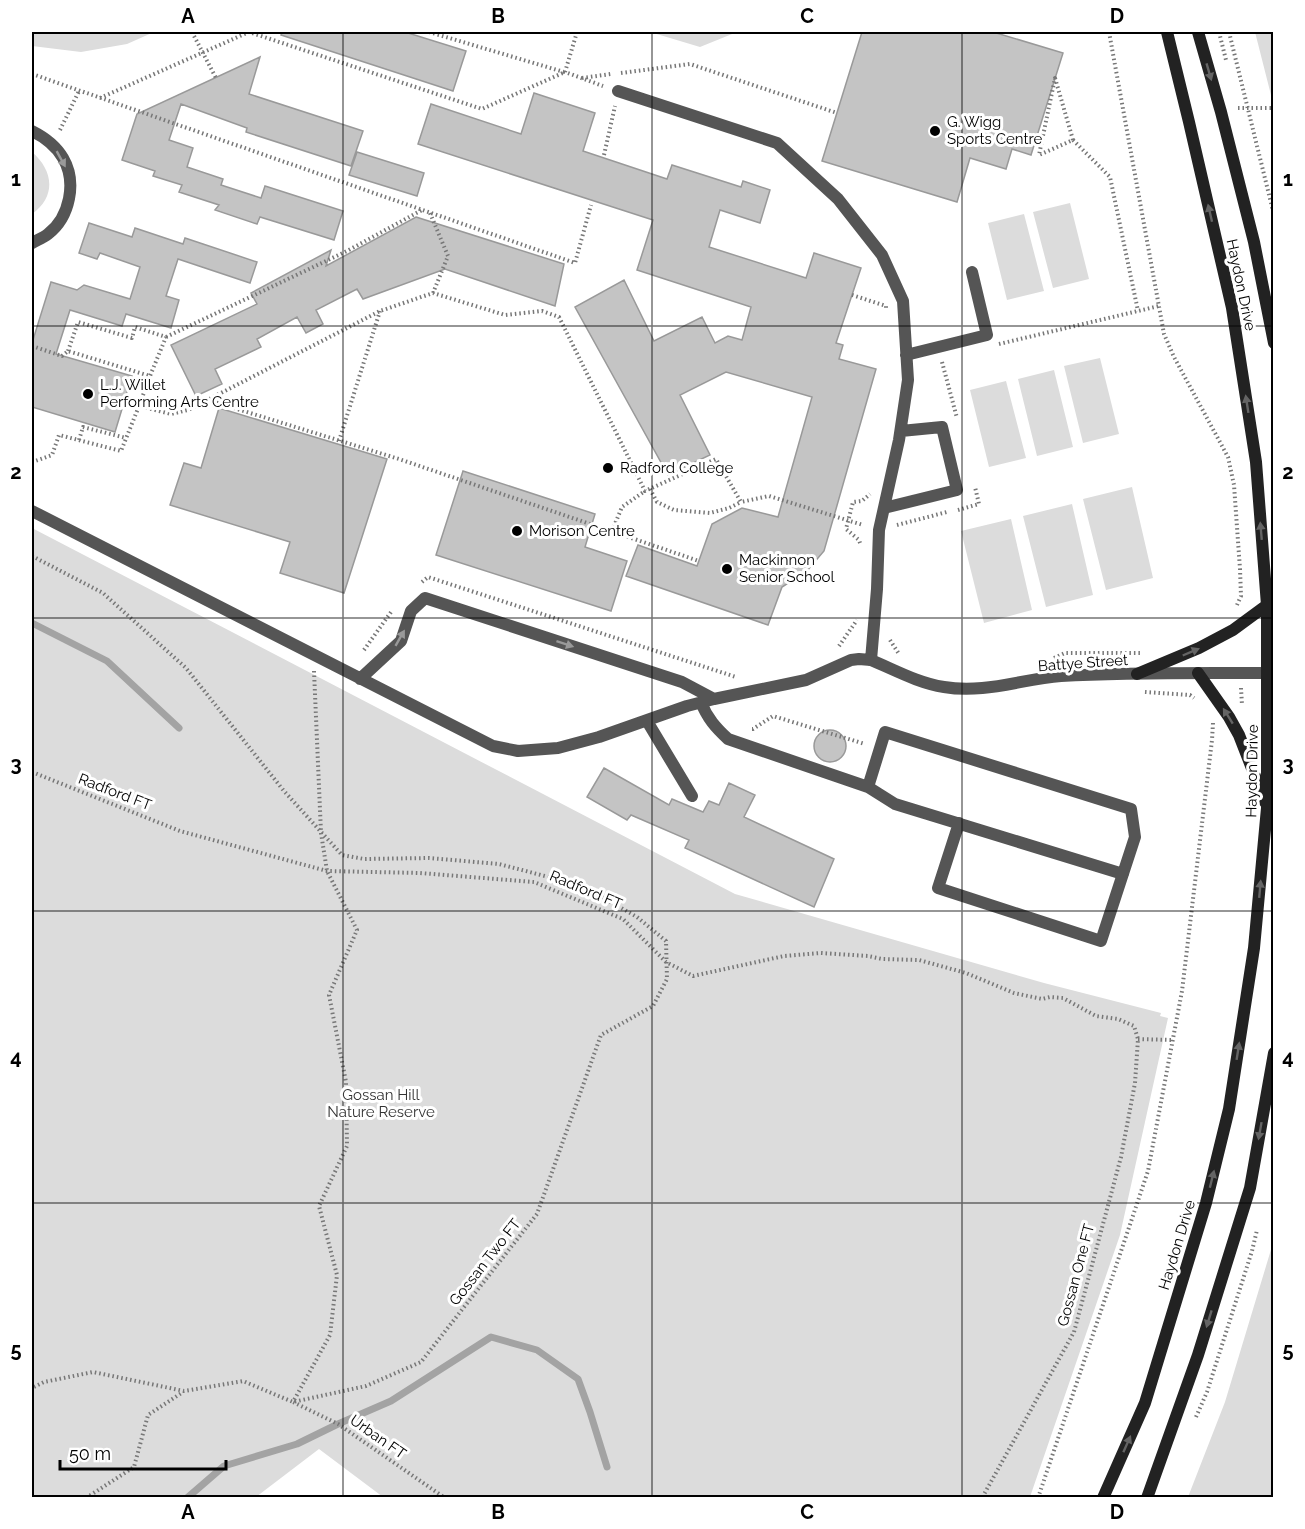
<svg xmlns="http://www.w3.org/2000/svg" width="1305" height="1529" viewBox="0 0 1305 1529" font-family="Raleway,sans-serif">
  <rect width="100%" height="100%" fill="#fff"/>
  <path fill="#dcdcdc" d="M32 32H154L127 44 81 52 32 46Z
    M650 32H737L700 47Z
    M1255 32H1273V103Z
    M32 152C53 170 57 196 32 214Z
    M1070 203 1089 279 1053 288 1033 212Z
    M1024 214 1044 291 1007 300 988 223Z
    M1100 358 1119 434 1083 443 1064 366Z
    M1054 370 1073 447 1037 456 1018 379Z
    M1006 381 1026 458 989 467 970 390Z
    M1132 487 1153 578 1106 590 1083 499Z
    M1072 504 1093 595 1046 607 1023 516Z
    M1011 519 1032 610 984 623 961 531Z
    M32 528 735 894 1044 983 1161 1013 1160 1016 1168 1018 1120 1235 1030 1497H383L319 1449 256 1497H32Z
    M1273 1243V1497H1188L1225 1402Z"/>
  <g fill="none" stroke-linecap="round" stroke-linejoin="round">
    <path stroke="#a3a3a3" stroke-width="7" d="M32 623 107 661 179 728
      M187 1498 224 1466 297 1444 338 1424 391 1401 491 1337 537 1350 578 1379 590 1412 607 1467"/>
  </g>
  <path fill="#c4c4c4" stroke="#999" stroke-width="1.5" d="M282 32H405L466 51 453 91 281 35Z
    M862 32H993L1063 53 1031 155 1012 149 1006 169 970 158 957 202 822 161Z
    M260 57 249 94 363 131 351 166 246 132 247 128 181 104 169 140 193 148 187 167 223 179 221 185 261 198 265 186 343 211 334 240 260 217 257 224 215 210 219 205 179 192 182 185 153 176 155 171 122 160 137 114Z
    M534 93 595 113 583 151 667 179 672 165 741 187 743 181 770 190 760 223 720 210 709 247 806 278 814 253 861 268 836 343 843 345 839 359 876 369 824 551 807 571 782 587 768 625 626 576 638 545 697 566 712 524 742 508 778 517 812 397 726 372 680 395 710 455 668 475 575 307 624 280 654 341 702 317 715 343 728 336 742 340 751 307 637 270 653 220 418 144 431 104 521 134Z
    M357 152 424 173 417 196 349 175Z
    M416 217 564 264 555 306 445 269 363 299 357 289 316 310 323 324 306 333 297 317 257 339 261 347 215 369 222 384 196 396 171 345 257 304 251 293 331 250 326 266Z
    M89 223 132 237 135 228 183 244 185 238 257 262 250 283 178 259 166 296 179 300 171 328 126 314 122 326 70 310 56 354 132 376 115 432 32 407V343L51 282 77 290 84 285 130 299 140 267 100 253 97 259 79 253Z
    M219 408 387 459 344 593 280 573 290 542 170 505 184 463 201 468Z
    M463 471 595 514 585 547 627 561 611 611 436 555Z
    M814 746a16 16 0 1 1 32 0a16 16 0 1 1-32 0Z
    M604 768 669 805 672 799 703 812 709 801 719 805 729 783 755 795 744 817 834 859 814 907 685 848 689 840 631 815 627 820 587 797Z"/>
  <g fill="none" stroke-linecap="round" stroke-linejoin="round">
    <path stroke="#777" stroke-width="4" stroke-dasharray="1.5 3" stroke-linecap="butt" d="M192 32 216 78
      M429 32 564 72
      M577 32 565 72 603 86
      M1109 32 1164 334 1174 357 1228 457 1234 485 1240 569 1241 596 1237 605
      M1219 32 1226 60
      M1229 32 1274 215
      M621 73 690 64 837 113
      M32 74 575 263 591 205
      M582 78 611 74
      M1055 78 1073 140 1039 155Z
      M100 98 249 32 482 109 565 72
      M1238 108H1274
      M60 130 79 91
      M1073 140 1110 177 1138 311
      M604 155 615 106
      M430 213 448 256 433 293
      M852 295 886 306V308
      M166 337 347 251 422 210H423
      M999 344 1159 306
      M32 346 62 356 68 351 150 376 138 409
      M68 351 78 322 132 338 135 327 166 337 150 376
      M942 362 957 418
      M208 400 399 459 699 561
      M79 440 83 427 126 438
      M339 441 380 311
      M32 462 52 455 59 435 121 451 139 406 171 414 188 410 380 311 433 293 505 315 542 311 559 317 645 491 716 459 741 502 769 496 863 525
      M650 489 657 502 674 510 710 513 729 508 741 502
      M958 510 979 504 975 487
      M897 525 947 512
      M612 531 622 507 645 491
      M860 543 859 540 846 529 853 502 862 501 870 494
      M32 556 103 593 186 668 284 791 342 855 364 859 429 858 499 864 583 886 637 917 666 941 667 979 653 1006 601 1035 537 1214 421 1362 366 1386 293 1402 243 1381 184 1391 93 1372 44 1382 32 1388
      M422 582 428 577 736 677
      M890 640 899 654
      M839 646 857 620
      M364 650 391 612
      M1054 658 1065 653H1141
      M314 671 321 833 327 871 357 930 329 995 346 1082 347 1146 319 1206 337 1275 330 1335 293 1402 338 1424 445 1498
      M1241 688 1242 705
      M1145 692 1190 695 1194 698
      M752 729H753L773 716 865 744
      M32 772 180 831 327 871 420 873 534 882 623 919 666 962 693 976 784 956 821 953 868 956 882 959 919 960 966 973 1014 993 1042 999 1050 997 1063 998 1096 1016 1118 1019 1134 1026 1138 1039 1135 1083 1121 1157 1074 1332 982 1498
      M1138 1039 1173 1040
      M1196 1417 1207 1392 1252 1251 1257 1230
      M86 1498 134 1467 148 1415 183 1392
      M1038 1498 1148 1171 1182 991 1212 740 1213 723"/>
    <path stroke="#555" stroke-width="12" d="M32 131C44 137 56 146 63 158 77 182 70 217 48 234 43 238 37 240 32 243
      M906 355 987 335 972 272
      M884 508 957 490 942 427 901 431
      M32 511 493 746 518 751 558 748 599 737 687 706 714 699 806 680 851 660 859 659 871 660 877 589 879 530 899 440 908 380 903 301 882 255 838 199 777 143 618 91
      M360 679 401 641 411 611 425 598 682 682 714 699
      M701 702C707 718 716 728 728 739L868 787 895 804 1123 874
      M647 721 692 796
      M868 787 885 732 1131 809 1135 837 1101 941 938 888 959 823"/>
    <path stroke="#555" stroke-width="12" d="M871 660C895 670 918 683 944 687 984 694 1022 679 1061 676 1130 672 1199 673 1267 673"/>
    <path stroke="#222" stroke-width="12" d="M1198 32 1221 112 1254 242 1274 343
      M1198 673 1229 717 1239 735 1265 802
      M1137 674 1199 648 1233 630 1267 605
      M1103 1498 1145 1403 1206 1203 1229 1109 1254 948 1267 808V605L1256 462 1232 308 1189 122 1167 32
      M1147 1498 1198 1355 1250 1188 1274 1053"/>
  </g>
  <defs><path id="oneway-solid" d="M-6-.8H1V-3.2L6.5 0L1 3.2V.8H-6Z" transform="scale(1.5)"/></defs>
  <g fill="#646464">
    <use href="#oneway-solid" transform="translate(1209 72) rotate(74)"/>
    <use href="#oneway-solid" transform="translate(1210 213) rotate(-103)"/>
    <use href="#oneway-solid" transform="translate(1247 404) rotate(-99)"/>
    <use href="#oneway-solid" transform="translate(1261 531) rotate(-95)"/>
    <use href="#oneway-solid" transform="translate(1191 652) rotate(-23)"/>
    <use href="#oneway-solid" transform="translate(1228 716) rotate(-122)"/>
    <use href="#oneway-solid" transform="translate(1260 889) rotate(-85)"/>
    <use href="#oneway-solid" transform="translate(1238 1051) rotate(-81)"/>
    <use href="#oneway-solid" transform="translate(1260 1131) rotate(100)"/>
    <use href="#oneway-solid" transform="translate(1212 1179) rotate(-76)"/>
    <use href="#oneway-solid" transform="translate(1209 1319) rotate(107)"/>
    <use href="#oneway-solid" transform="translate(1127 1444) rotate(-66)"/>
  </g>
  <g fill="#999">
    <use href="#oneway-solid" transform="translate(61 159) rotate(61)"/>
    <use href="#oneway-solid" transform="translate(400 638) rotate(-60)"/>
    <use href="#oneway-solid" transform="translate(565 644) rotate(18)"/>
  </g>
  <path fill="none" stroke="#000" stroke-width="1.5" stroke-opacity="0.55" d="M343 32V1498M652 32V1498M962 32V1498M32 326H1274M32 618H1274M32 911H1274M32 1203H1274"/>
  <g fill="#000" stroke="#fff" stroke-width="2">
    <circle cx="935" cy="131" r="6"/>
    <circle cx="88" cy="394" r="6"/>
    <circle cx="608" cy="468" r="6"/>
    <circle cx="517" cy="531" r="6"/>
    <circle cx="727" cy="569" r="6"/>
  </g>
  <g text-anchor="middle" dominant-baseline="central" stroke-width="6" stroke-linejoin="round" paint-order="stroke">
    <g font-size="15" fill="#000" stroke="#fff" text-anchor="start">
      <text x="947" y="122">G. Wigg<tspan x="947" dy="17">Sports Centre</tspan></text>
      <text x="100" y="385">L.J. Willet<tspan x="100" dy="17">Performing Arts Centre</tspan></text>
      <text x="620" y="468">Radford College</text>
      <text x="529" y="531">Morison Centre</text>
      <text x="739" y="560">Mackinnon<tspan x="739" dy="17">Senior School</tspan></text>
    </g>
    <g font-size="15" fill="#000" stroke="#fff">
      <text transform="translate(1241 285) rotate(78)">Haydon Drive</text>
      <text transform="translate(1083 663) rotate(-4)">Battye Street</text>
      <text transform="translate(1252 771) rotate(-89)">Haydon Drive</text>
      <text transform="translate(115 792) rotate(21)">Radford FT</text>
      <text transform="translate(586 890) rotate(23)">Radford FT</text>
      <text transform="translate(1177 1245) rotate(-73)">Haydon Drive</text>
      <text transform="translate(485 1262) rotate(-52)">Gossan Two FT</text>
      <text transform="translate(1076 1275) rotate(-75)">Gossan One FT</text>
      <text transform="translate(378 1437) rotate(35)">Urban FT</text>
    </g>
    <g font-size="15" fill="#333" stroke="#fff">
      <text x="381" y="1095">Gossan Hill<tspan x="381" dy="17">Nature Reserve</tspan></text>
    </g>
  </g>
  <rect width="1305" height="1529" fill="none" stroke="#ffffff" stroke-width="66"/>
  <path d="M60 1460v9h166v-9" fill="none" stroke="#000000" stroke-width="3"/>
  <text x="69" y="1460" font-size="18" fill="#000000" stroke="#ffffff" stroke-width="4.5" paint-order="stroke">50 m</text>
  <rect x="33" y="33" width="1239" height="1463" fill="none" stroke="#000" stroke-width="2"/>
  <g font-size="20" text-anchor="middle" font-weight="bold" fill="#000">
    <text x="188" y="23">A</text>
    <text x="498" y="23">B</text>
    <text x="807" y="23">C</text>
    <text x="1117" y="23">D</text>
    <text x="16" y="186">1</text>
    <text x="1288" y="186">1</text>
    <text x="16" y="479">2</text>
    <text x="1288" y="479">2</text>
    <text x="16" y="771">3</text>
    <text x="1288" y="771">3</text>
    <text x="16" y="1064">4</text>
    <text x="1288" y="1064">4</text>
    <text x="16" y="1357">5</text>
    <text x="1288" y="1357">5</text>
    <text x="188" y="1519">A</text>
    <text x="498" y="1519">B</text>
    <text x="807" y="1519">C</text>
    <text x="1117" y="1519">D</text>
  </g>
</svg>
